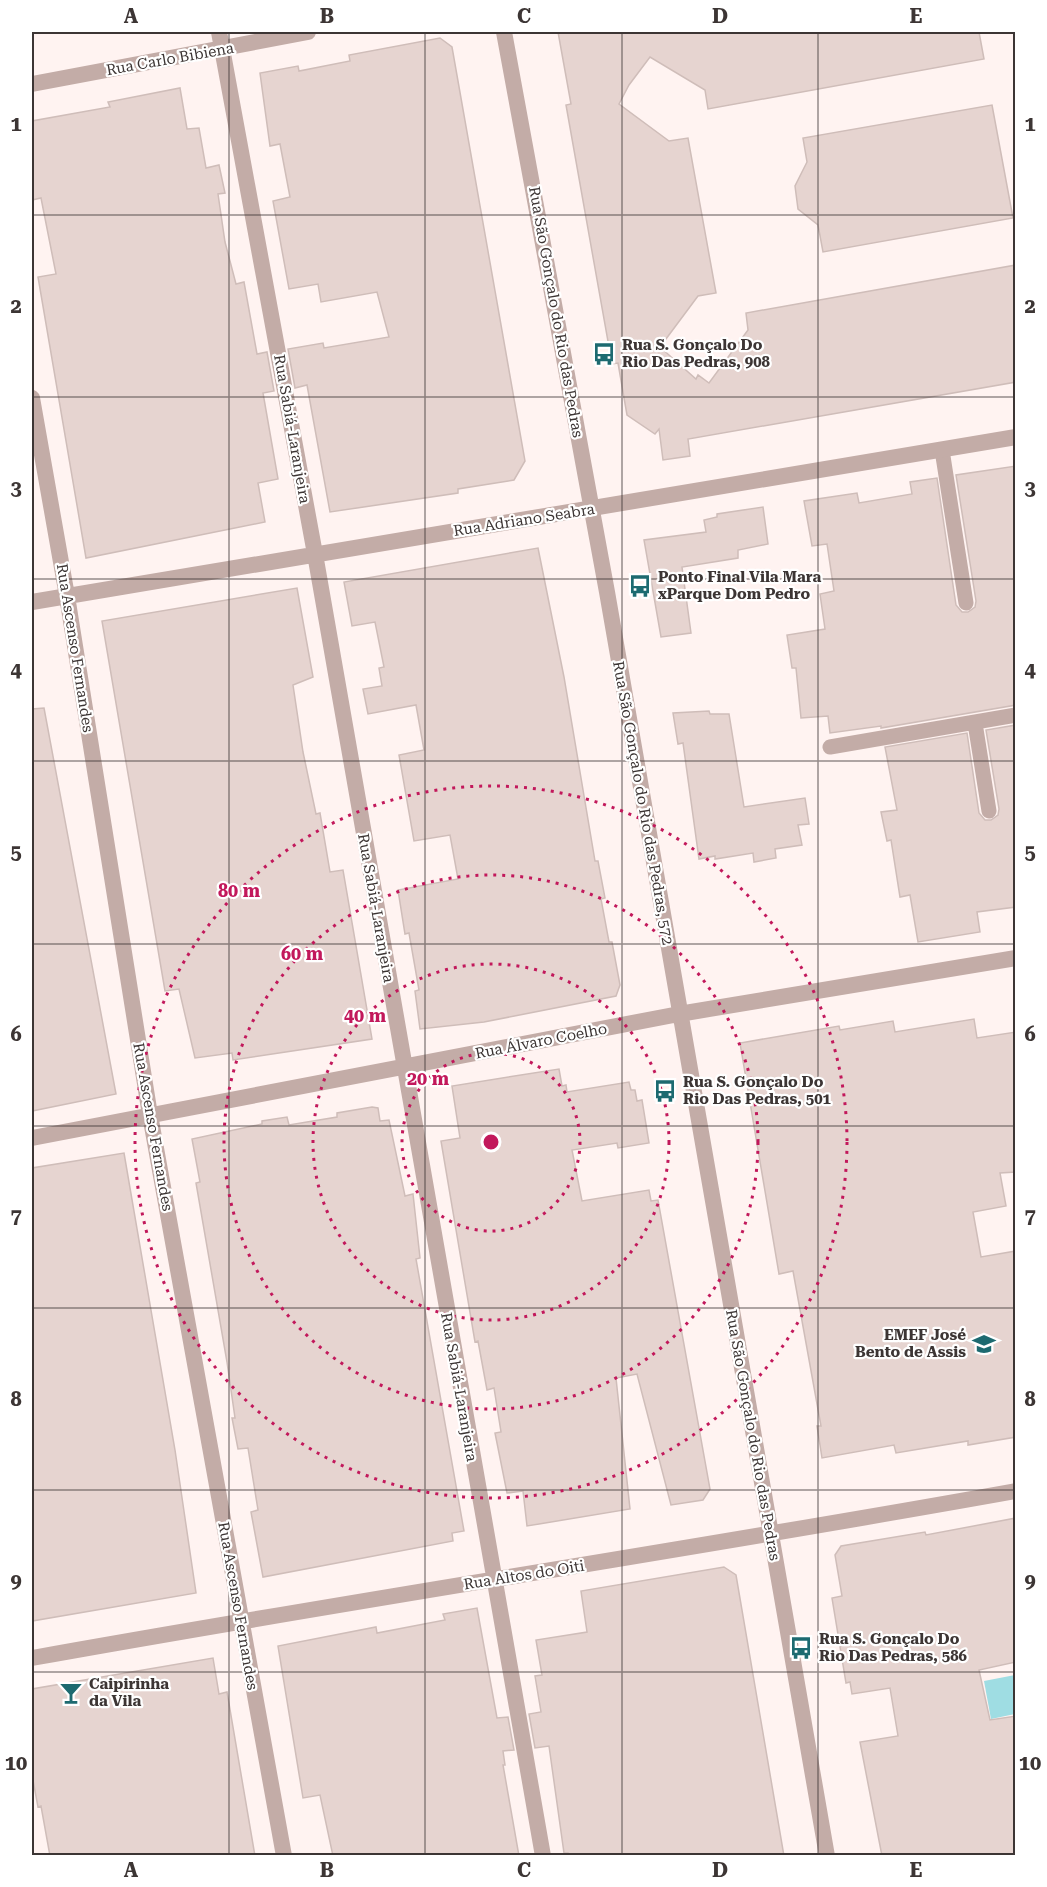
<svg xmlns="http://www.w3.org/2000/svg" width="1047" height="1887" viewBox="0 0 1047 1887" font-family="'Roboto Serif',serif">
  <rect width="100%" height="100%" fill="#fff3f1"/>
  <path fill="#9fdde3" d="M1015 1675V1714L991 1719 984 1681Z"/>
  <path fill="#e6d4d0" stroke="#cfbdb9" stroke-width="1.5" d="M558 32H979L984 59 708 109 705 90 650 57 629 85 619 104 669 141 688 138 716 293 698 296 660 347 696 379 698 375 709 383 748 330 746 313 1016 265V382L688 439 690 456 663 460 659 429 655 434 627 415 618 363 612 364 566 105 571 104Z
    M440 38 452 47 525 461 514 480 458 489V493L330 512 307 385 295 388 288 349 323 343 324 348 389 337 377 292 321 302 318 284 289 289 273 201 290 197 280 144 270 146 260 73 298 66 299 71 350 61 349 55Z
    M180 88 187 129 199 128 206 168 219 165 225 193 218 194 225 242 236 284 244 282 257 354 267 352 274 391 263 393 278 479 258 483 265 522 86 558 38 277 56 274 41 198 32 200V121L110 107 108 102Z
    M992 105 1013 218 823 252 818 225 798 209 795 186 807 162 803 138Z
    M1016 466V705L881 728V726L830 733 828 716 801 718 796 668H792L787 635 825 629 820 594 834 591 827 544 812 546 804 501 857 493 859 503 912 494 910 482 937 478 956 605 962 612H968L975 607 976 601 956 475Z
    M763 507 768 544 738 550V558L682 567 691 633 661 637 644 540 706 532 704 520 717 517V514Z
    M538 548 564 677 595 861H598L605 898 601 899 609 942H612L620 985 616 996 484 1022 420 1029 415 991 419 990 409 933 405 934 398 890 458 879 450 835 414 841 399 755 424 750 416 705 368 714 363 689 382 686 379 668 384 667 375 622 352 626 344 582Z
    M297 588 313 677 293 685 303 752 316 814 320 813 330 872 343 870 372 1039 233 1060 232 1053 195 1058 179 989 165 991 102 621Z
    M44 708 116 1094 32 1111V709Z
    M709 711 710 714H729L744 807 805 798 809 824 798 825 802 845 775 849 776 858 754 862 753 853 715 859V856L699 859 683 743 678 744 673 713Z
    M1016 725V907L977 912 980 932 918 942 910 895 900 897 891 840 887 841 881 812 897 810 885 747 967 733 979 813 985 820H991L998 815 999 809 986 730Z
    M974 1019 977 1038 1016 1032V1172L1000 1173 1006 1206 973 1212 981 1257 1016 1251V1437L968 1445V1441L896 1453 894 1445 822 1458 817 1426H821L793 1271 779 1274 740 1043 839 1026 840 1030 893 1021 895 1032Z
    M559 1069 562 1086 566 1085 567 1092 629 1082 631 1090H635L637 1101 642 1100 649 1143 618 1148 617 1143 572 1150 582 1201 649 1190 651 1201 658 1200 710 1489 703 1500 671 1505 637 1374 616 1378 630 1509 527 1526 523 1491 507 1493 495 1433 501 1432 494 1388 487 1390 478 1341 475 1342 441 1141 460 1138 452 1086Z
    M372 1107 378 1108 380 1121 389 1120 405 1196 413 1194 420 1258 416 1259 464 1531 452 1533 453 1541 263 1577 251 1512 258 1510 248 1448 238 1449 232 1418H235L227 1362 196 1183 200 1182 192 1139 262 1124V1121L287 1117 289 1125 337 1117V1113Z
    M124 1153 175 1450 196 1593 32 1621V1168Z
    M1016 1518V1662L979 1670 990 1720 1016 1716V1856H882L860 1742 898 1736 890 1688 852 1694 850 1682 846 1683 832 1598 842 1596 835 1555 841 1546 925 1532 926 1535Z
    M724 1567 736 1575 784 1856H568V1853H564L549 1746 535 1748 529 1714 541 1712 535 1676 542 1675 536 1640 587 1632 581 1591Z
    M477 1608 497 1718 508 1717 514 1750 503 1751 505 1765H503L519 1856H333L320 1795 303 1798 278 1646 376 1627 377 1633 445 1620 443 1614Z
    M213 1658 219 1694 227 1692 255 1856H50L41 1806 38 1807 32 1775V1689Z"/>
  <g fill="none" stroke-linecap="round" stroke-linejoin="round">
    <path stroke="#c3aca7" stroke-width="15" d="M942 450 966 603
      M975 723 989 811
      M830 747 1016 715"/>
    <path stroke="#c3aca7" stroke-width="16" d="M219 32 315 554 543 1856
      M504 32 607 592 827 1856
      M32 84 308 32
      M32 398 67 596 150 1115 284 1856
      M32 602 1016 437
      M32 1138 679 1014 1016 958
      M32 1658C359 1599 688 1550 1016 1491"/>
  </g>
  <path fill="none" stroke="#3c3534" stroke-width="1.5" stroke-opacity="0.55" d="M229 32V1856M425 32V1856M622 32V1856M818 32V1856M32 215H1016M32 397H1016M32 579H1016M32 761H1016M32 944H1016M32 1126H1016M32 1308H1016M32 1490H1016M32 1672H1016"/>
  <g fill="none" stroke="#c2185b" stroke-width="3" stroke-dasharray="3 6">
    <circle cx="491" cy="1142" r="89"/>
    <circle cx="491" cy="1142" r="178"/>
    <circle cx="491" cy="1142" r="267"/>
    <circle cx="491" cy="1142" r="356"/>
  </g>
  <defs>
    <g id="bus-bare" transform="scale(1.8)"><path d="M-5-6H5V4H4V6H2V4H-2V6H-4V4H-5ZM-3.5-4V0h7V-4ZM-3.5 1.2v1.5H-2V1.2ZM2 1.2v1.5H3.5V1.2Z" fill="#1d6a70" stroke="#fff" stroke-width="2.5" paint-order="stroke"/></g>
    <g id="school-bare" transform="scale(1.8)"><path d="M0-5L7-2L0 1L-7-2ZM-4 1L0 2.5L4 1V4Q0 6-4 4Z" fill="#1d6a70" stroke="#fff" stroke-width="2.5" paint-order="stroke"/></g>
    <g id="bar-bare" transform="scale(1.8)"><path d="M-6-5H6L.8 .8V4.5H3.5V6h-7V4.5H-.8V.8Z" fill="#1d6a70" stroke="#fff" stroke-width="2.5" paint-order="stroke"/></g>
  </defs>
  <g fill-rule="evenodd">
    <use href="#bus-bare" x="604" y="354"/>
    <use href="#bus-bare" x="640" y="586"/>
    <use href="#bus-bare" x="665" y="1091"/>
    <use href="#school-bare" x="984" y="1344"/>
    <use href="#bus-bare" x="801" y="1648"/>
    <use href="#bar-bare" x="71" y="1693"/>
  </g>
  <g text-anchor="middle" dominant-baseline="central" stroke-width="4.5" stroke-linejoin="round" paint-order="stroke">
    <g font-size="15" fill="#3c3534" stroke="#fff">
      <text transform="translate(170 59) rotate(-10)">Rua Carlo Bibiena</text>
      <text transform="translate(556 312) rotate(80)">Rua São Gonçalo do Rio das Pedras</text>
      <text transform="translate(292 429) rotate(80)">Rua Sabiá-Laranjeira</text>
      <text transform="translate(524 520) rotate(-9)">Rua Adriano Seabra</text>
      <text transform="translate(75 648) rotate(81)">Rua Ascenso Fernandes</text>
      <text transform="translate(643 803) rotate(80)">Rua São Gonçalo do Rio das Pedras, 572</text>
      <text transform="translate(376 908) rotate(80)">Rua Sabiá-Laranjeira</text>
      <text transform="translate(541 1041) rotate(-11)">Rua Álvaro Coelho</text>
      <text transform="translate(153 1127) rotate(80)">Rua Ascenso Fernandes</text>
      <text transform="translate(459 1387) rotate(80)">Rua Sabiá-Laranjeira</text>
      <text transform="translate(753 1435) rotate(80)">Rua São Gonçalo do Rio das Pedras</text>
      <text transform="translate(524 1575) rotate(-9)">Rua Altos do Oiti</text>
      <text transform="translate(238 1606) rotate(80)">Rua Ascenso Fernandes</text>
    </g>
    <g font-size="15" font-weight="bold" fill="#3c3534" stroke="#fff" text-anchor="start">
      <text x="622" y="345">Rua S. Gonçalo Do<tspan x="622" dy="17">Rio Das Pedras, 908</tspan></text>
      <text x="658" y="577">Ponto Final Vila Mara<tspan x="658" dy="17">xParque Dom Pedro</tspan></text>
      <text x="683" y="1082">Rua S. Gonçalo Do<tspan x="683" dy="17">Rio Das Pedras, 501</tspan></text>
      <text x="966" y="1335" text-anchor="end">EMEF José<tspan x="966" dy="17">Bento de Assis</tspan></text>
      <text x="819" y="1639">Rua S. Gonçalo Do<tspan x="819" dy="17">Rio Das Pedras, 586</tspan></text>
      <text x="89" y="1684">Caipirinha<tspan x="89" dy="17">da Vila</tspan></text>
    </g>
  </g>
  <circle cx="491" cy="1142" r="9" fill="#c2185b" stroke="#fff" stroke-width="3"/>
  <g font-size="18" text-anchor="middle" font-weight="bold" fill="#c2185b" stroke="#fff" stroke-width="4.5" stroke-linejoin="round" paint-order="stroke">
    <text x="239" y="897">80 m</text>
    <text x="302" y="960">60 m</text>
    <text x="365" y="1022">40 m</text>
    <text x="428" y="1085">20 m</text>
  </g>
  <rect width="1047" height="1887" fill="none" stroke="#ffffff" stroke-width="66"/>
  <rect x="33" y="33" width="981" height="1821" fill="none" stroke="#3c3534" stroke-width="2"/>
  <g font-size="20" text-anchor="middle" font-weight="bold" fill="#3c3534">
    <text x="131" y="23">A</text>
    <text x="327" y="23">B</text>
    <text x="524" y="23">C</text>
    <text x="720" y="23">D</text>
    <text x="916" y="23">E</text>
    <text x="16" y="131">1</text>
    <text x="1030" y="131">1</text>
    <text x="16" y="313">2</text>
    <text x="1030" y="313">2</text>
    <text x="16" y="495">3</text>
    <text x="1030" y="495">3</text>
    <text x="16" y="677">4</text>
    <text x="1030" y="677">4</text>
    <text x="16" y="859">5</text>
    <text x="1030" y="859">5</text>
    <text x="16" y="1041">6</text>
    <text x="1030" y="1041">6</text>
    <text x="16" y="1223">7</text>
    <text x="1030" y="1223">7</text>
    <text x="16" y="1406">8</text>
    <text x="1030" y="1406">8</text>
    <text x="16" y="1588">9</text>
    <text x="1030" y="1588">9</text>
    <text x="16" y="1770">10</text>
    <text x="1030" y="1770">10</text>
    <text x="131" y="1877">A</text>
    <text x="327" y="1877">B</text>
    <text x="524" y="1877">C</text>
    <text x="720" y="1877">D</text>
    <text x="916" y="1877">E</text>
  </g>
</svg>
